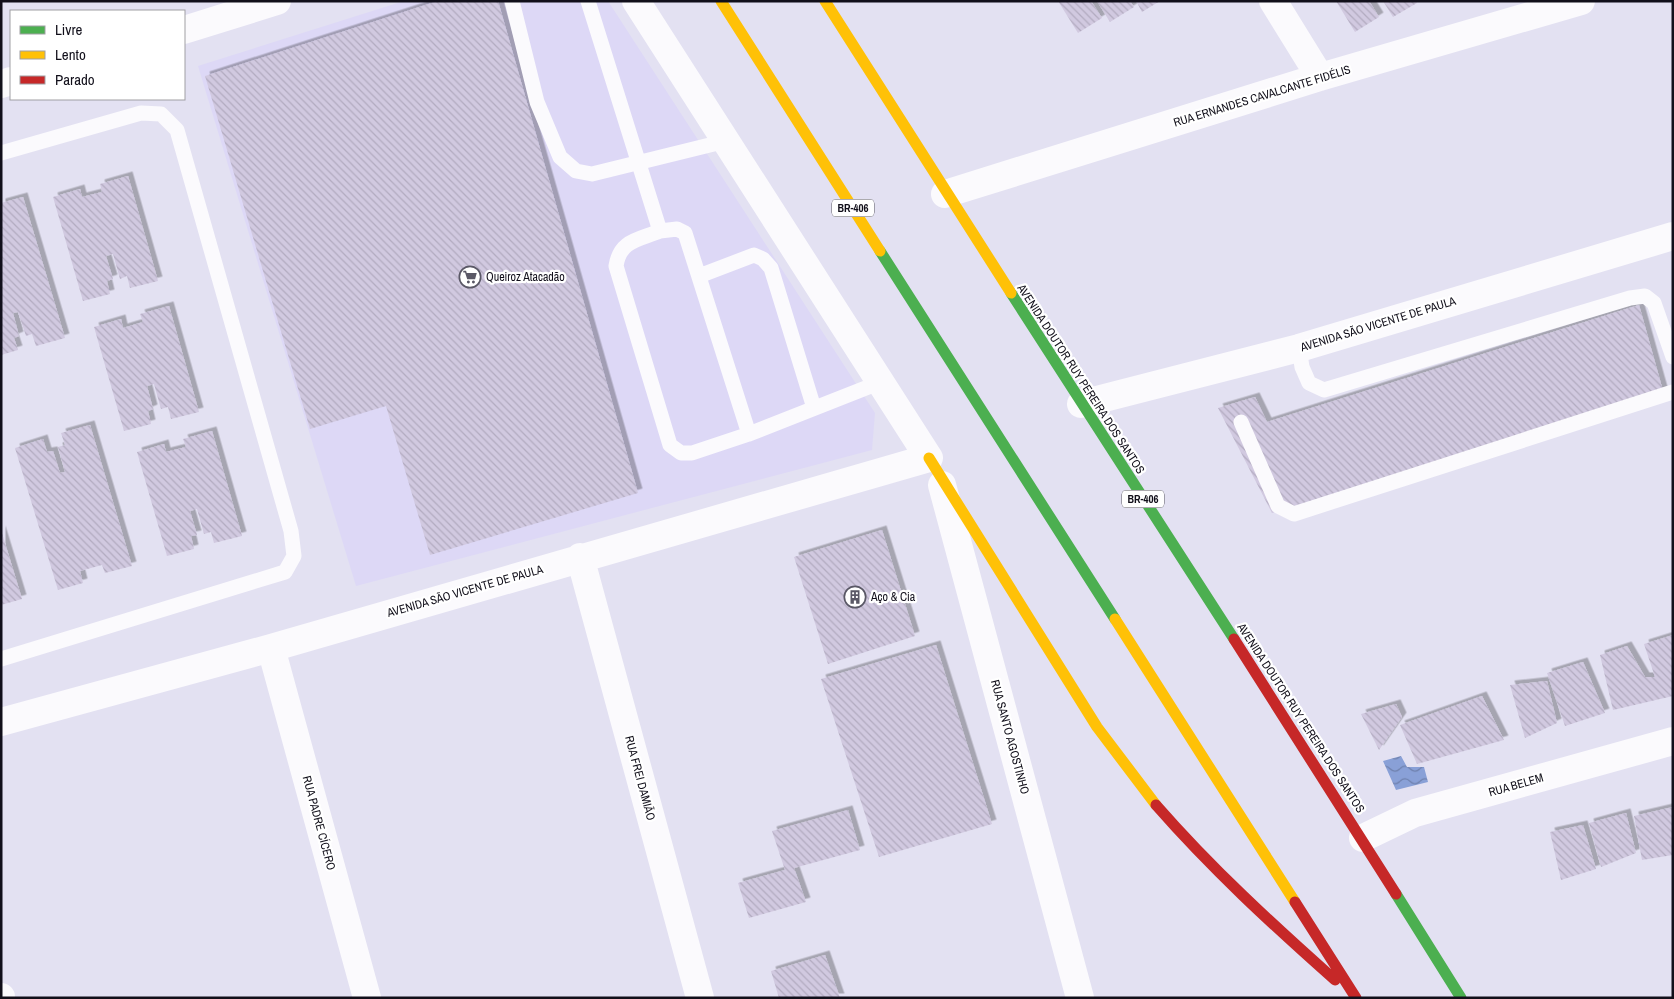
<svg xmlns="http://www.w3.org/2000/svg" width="1674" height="999" viewBox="0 0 1674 999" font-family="'Archivo Narrow',sans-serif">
  <defs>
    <pattern id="water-waves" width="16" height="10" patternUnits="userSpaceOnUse" patternTransform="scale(1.25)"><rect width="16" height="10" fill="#89a0d7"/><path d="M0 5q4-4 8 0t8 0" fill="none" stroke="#6f81ae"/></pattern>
    <pattern id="building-back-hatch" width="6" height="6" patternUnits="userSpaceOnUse" patternTransform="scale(1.25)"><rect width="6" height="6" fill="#d1c9e0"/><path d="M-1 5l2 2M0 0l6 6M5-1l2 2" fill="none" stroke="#b2abc0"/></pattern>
    <filter id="shadow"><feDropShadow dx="4.5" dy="-4.5" stdDeviation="0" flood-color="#0004"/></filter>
  </defs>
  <rect width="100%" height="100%" fill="#e3e1f2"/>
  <path fill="#ddd8f6" d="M404 1H608L875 413 872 450 356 586 198 66Z"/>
  <path fill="url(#water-waves)" d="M1401 756 1407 767H1424L1428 782 1396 790 1383 761Z"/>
  <path fill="url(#building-back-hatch)" filter="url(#shadow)" d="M438 1H498L638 493 430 555 386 406 310 429 205 76Z
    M1058 1H1091L1102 18 1078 33Z
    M1097 1H1130L1134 7 1110 22Z
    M1136 1H1160L1142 12Z
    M1336 1H1369L1379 17 1355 32Z
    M1383 1H1416L1417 3 1393 17Z
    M128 176 158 281 130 288 127 276 120 279 113 254 106 256 113 279 107 281 110 294 83 301 53 197 80 189 82 197 102 192 100 184Z
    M23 197 65 338 36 346 32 334 26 336 18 312 13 313 19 336 14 338 18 350 1 355V203Z
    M1639 305 1663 391 1272 513 1218 408 1255 397 1267 422Z
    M169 306 199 412 171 419 168 407 161 409 154 384 147 386 153 409 148 411 151 424 124 431 94 327 121 319 123 328 143 322 140 314Z
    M90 425 132 566 105 573 102 565 80 571 83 583 58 590 15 448 43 439 47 452 53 451 60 473 65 472 58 447 65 445 61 433Z
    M212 431 242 536 214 543 211 532 204 534 197 509 190 511 197 535 191 536 194 549 167 556 137 452 164 444 166 452 186 447 183 439Z
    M1 530 22 599 1 605Z
    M882 530 915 636 828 664 794 557Z
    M1673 635V696L1613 710 1600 655 1627 646 1645 677H1655L1644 644Z
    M936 645 992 824 879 857 821 679Z
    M1583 662 1605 713 1565 726 1547 673Z
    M1547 681 1557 723 1525 738 1510 685Z
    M1482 696 1504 740 1417 764 1400 725Z
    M1396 704 1402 717 1379 750 1361 714Z
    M1673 807V855L1642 860 1634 816Z
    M848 810 860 850 794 868 806 902 749 918 738 883 785 870 772 831Z
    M1626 813 1636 853 1601 867 1589 823Z
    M1583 825 1596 869 1561 880 1550 832Z
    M825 955 840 998H779L771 971Z"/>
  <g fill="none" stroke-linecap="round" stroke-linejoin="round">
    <path stroke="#fbfafd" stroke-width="15" d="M512 1 537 102 560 157 576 171 592 174 726 141
      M588 1 660 231 677 229 685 233 749 434
      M1 153 141 113 161 114 177 130 291 531 294 556 285 572 1 659
      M660 231C638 240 620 240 616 266L670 445 681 453H692L749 434 881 382
      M699 276 754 255 763 259 771 268 814 408
      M1299 348 1302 367 1309 383 1324 390 1630 298 1645 296 1654 303 1673 357
      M1241 422 1278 506 1294 514 1673 392"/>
    <path stroke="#fbfafd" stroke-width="28" d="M1273 1 1320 77
      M184 30 277 1
      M1 84 11 81
      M945 194 1320 77 1581 1
      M1081 404 1299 348 1673 236
      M942 485 1080 998
      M580 557 700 998
      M271 648 367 998
      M1 722 271 648 929 458 636 1
      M1363 838 1415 813 1673 741
      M1 997V998"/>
    <path stroke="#4caf50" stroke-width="11" d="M880 251 1115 619
      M1011 293 1234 639
      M1396 894 1461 998"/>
    <path stroke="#ffc107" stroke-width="11" d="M721 1 880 251
      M825 1 1011 293
      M929 458 1097 727 1156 805
      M1115 619 1295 902"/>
    <path stroke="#c62828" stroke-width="11" d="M1234 639 1396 894
      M1156 805C1212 869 1272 924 1335 980
      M1295 902 1356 998"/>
  </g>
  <defs>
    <g id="supermarket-ring" transform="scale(1.125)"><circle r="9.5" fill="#fff" stroke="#5a5866" stroke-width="1.5"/><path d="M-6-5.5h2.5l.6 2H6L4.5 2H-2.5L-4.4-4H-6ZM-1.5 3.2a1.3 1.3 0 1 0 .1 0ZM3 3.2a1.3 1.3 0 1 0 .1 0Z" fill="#5a5866"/></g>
    <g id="building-ring" transform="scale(1.125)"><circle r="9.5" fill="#fff" stroke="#5a5866" stroke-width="1.5"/><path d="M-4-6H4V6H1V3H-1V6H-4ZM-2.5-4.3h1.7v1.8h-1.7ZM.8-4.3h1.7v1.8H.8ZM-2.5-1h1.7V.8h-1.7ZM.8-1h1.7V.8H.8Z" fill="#5a5866"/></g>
  </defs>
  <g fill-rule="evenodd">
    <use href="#supermarket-ring" x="470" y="277"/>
    <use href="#building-ring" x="855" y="597"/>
  </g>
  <g text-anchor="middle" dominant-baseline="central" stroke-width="4.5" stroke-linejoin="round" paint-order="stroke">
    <g fill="#fff" stroke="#58575f" stroke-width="1">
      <rect x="832" y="199.5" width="42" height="17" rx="4"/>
      <rect x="1122" y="490.5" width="42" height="17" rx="4"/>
    </g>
    <g font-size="11" font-weight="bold" fill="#110f1a">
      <text x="853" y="208">BR-406</text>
      <text x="1143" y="499">BR-406</text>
    </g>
    <g font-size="12" fill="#110f1a" stroke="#fff">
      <text transform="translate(1262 96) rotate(-17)">RUA ERNANDES CAVALCANTE FIDÉLIS</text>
      <text transform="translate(1378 324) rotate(-17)">AVENIDA SÃO VICENTE DE PAULA</text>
      <text transform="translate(1081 379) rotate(57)">AVENIDA DOUTOR RUY PEREIRA DOS SANTOS</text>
      <text transform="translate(465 591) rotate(-16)">AVENIDA SÃO VICENTE DE PAULA</text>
      <text transform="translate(1301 718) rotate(57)">AVENIDA DOUTOR RUY PEREIRA DOS SANTOS</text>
      <text transform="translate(1010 737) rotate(75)">RUA SANTO AGOSTINHO</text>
      <text transform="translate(640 778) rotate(75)">RUA FREI DAMIÃO</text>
      <text transform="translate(1516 785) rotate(-16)">RUA BELEM</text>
      <text transform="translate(319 823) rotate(75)">RUA PADRE CÍCERO</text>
    </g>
    <g font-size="12" fill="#110f1a" stroke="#fff" text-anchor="start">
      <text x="486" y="277">Queiroz Atacadão</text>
      <text x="871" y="597">Aço &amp; Cia</text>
    </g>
  </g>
  <rect width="1674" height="999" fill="none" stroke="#110f1a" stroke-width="5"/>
  <rect x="10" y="10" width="175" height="90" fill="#ffffff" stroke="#a09fa3"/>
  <rect x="20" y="26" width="25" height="8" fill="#4caf50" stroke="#a09fa3"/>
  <text x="55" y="35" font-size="15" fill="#110f1a">Livre</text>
  <rect x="20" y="51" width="25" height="8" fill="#ffc107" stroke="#a09fa3"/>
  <text x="55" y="60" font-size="15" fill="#110f1a">Lento</text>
  <rect x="20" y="76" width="25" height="8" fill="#c62828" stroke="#a09fa3"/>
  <text x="55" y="85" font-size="15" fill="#110f1a">Parado</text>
</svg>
